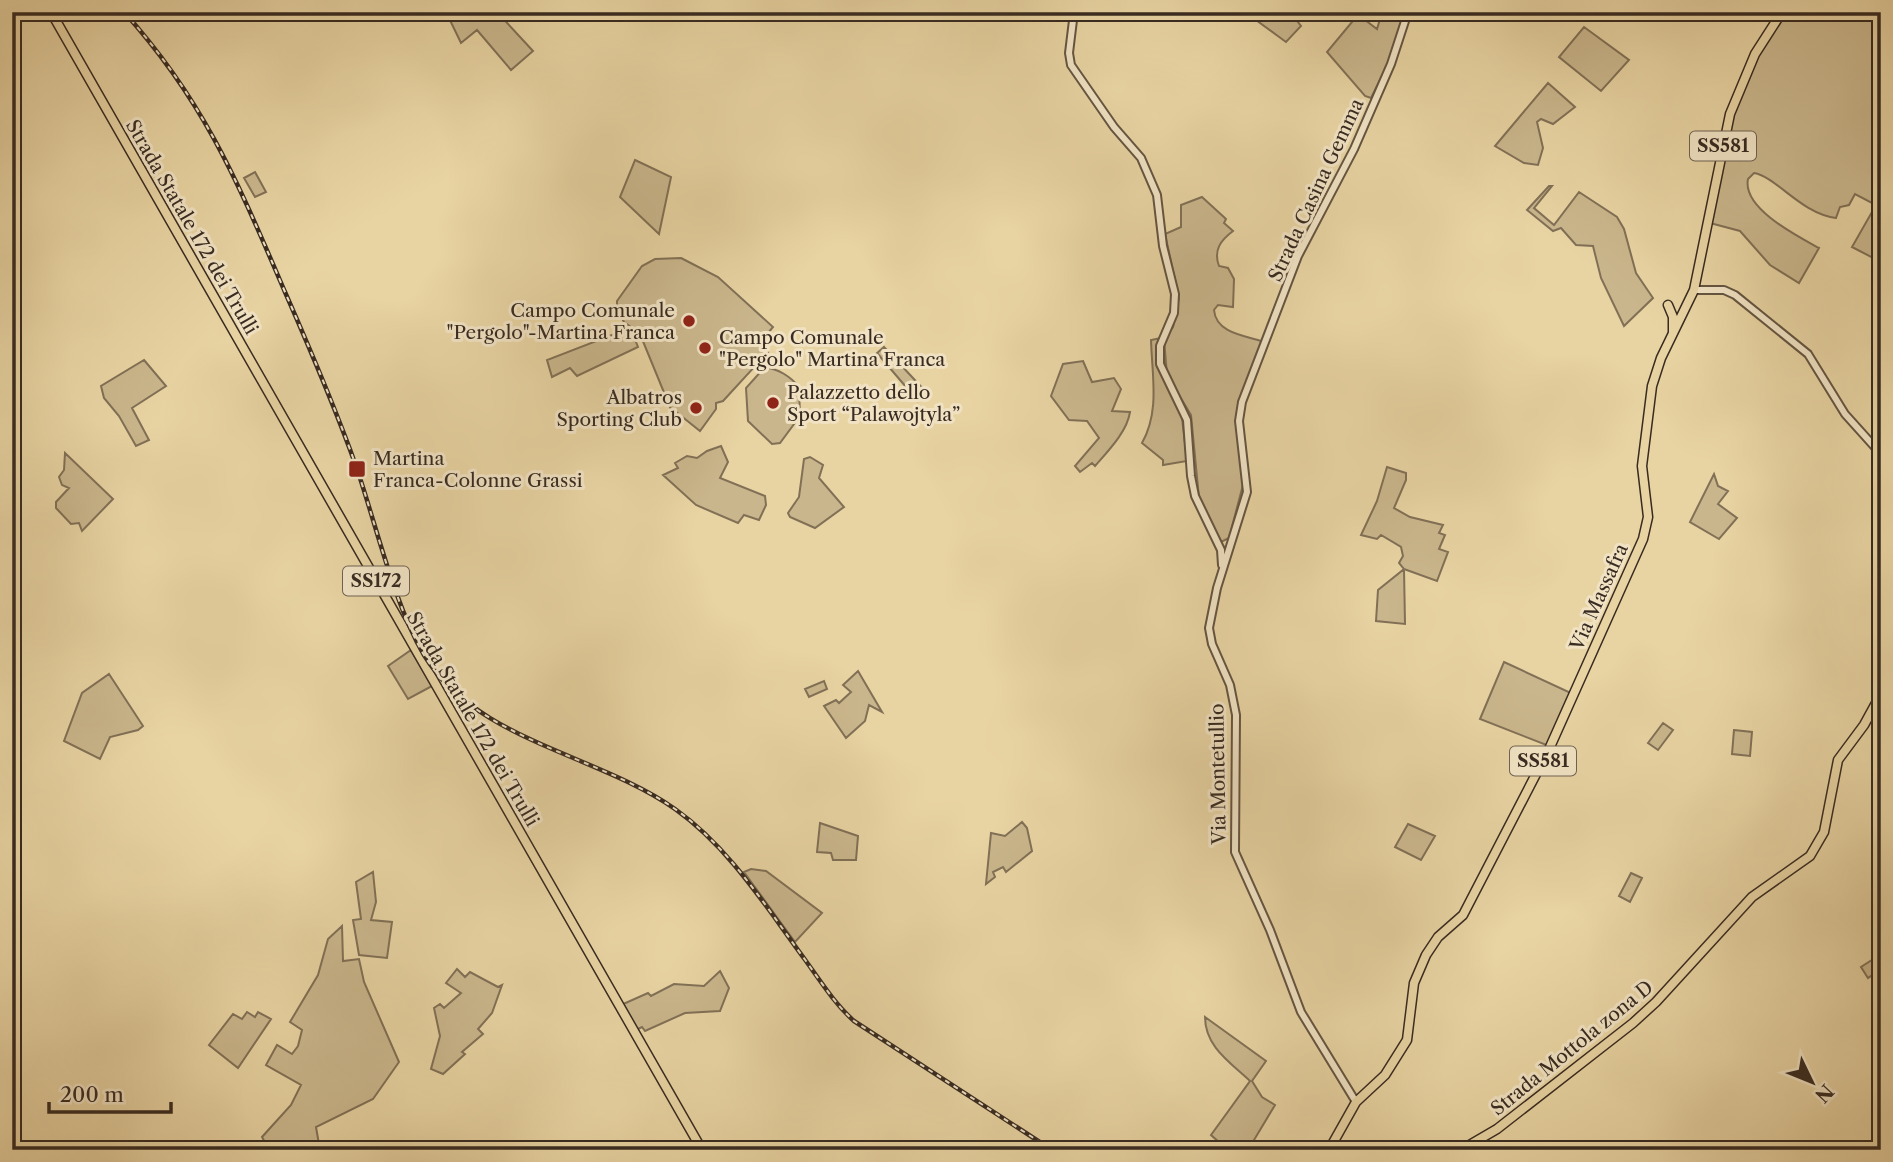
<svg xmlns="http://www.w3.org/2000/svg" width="1893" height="1162" viewBox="0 0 1893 1162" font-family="'Libre Caslon Text',serif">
  <rect width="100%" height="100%" fill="#e8d3a2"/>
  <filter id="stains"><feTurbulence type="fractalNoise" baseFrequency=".00286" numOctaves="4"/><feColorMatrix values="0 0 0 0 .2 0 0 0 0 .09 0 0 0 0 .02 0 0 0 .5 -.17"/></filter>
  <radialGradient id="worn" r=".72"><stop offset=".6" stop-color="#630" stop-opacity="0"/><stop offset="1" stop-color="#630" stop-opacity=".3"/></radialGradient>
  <path fill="#cab68c" stroke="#817056" stroke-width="2" d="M446 12H497L533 51 511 70 477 30 461 43Z
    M1245 12H1290L1301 26 1286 42Z
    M1353 12H1363L1365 20 1377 29 1380 19 1387 12H1399L1404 17 1389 62 1371 98 1365 96 1327 52 1357 16Z
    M1786 12H1881V262L1852 247 1876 205 1855 194 1849 205 1840 207 1836 218C1800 213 1777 177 1754 173L1748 179C1742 208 1797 236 1819 248L1799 283 1770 265 1740 231 1710 223 1738 96 1756 58Z
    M1584 27 1629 60 1601 91 1559 57Z
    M1548 83 1575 107 1553 124 1541 119 1537 122 1543 148 1538 165 1524 163 1495 146Z
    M635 160 671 177 659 234 620 197Z
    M255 172 266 192 255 197 244 178Z
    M1549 186H1552L1534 208 1554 225 1579 192 1617 217 1624 229 1636 273 1653 298 1624 326 1601 278 1593 246 1576 245 1561 228 1553 231 1527 210Z
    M1202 197 1226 219 1224 223 1233 231C1221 240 1213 250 1219 266L1228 268 1234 279 1233 307 1218 305 1214 310C1216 334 1247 336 1265 342L1238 408 1244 481 1229 538 1221 542 1199 498 1191 415 1167 375 1164 339 1173 327 1179 298 1165 234 1181 227V205Z
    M681 258 718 277 773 327 759 344 768 352 723 401 716 403V409L700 431 675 411 672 412 640 334 624 322 617 309V301L642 266 655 259Z
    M622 331 634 337 638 347 577 376 570 368 552 377 547 360Z
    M1161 338V370L1181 409 1187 461 1163 465V460L1142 443C1160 411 1152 376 1151 340Z
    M884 347 927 393 918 401 877 353Z
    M144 360 166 386 132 408 149 440 136 446 119 416 104 398 101 386Z
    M1083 361 1092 382 1114 378 1121 389 1112 411 1130 412C1127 432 1108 451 1095 466L1092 463 1080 472 1075 466 1099 438 1087 421 1069 420 1051 396 1063 364Z
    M764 368C777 367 792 378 799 387L800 416 780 443 772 444 748 421 746 388Z
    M721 446 728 462 720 478 765 496 766 505 759 520 744 515 738 523 696 505 663 475 678 468 675 463 687 456 697 458 707 451Z
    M65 453 113 499 82 531 79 523 71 524 56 508V502L69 488 62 485 59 477 64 470Z
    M810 457 823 465 819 478 844 507 815 528 790 517 788 513 799 497 804 459Z
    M1387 467 1406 473V480L1394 508 1410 517 1443 525 1439 533 1445 535 1439 549 1448 552 1437 581 1404 569 1405 624 1376 621 1378 590 1404 569 1399 563 1403 556 1401 547 1381 535 1377 539 1361 535 1377 501Z
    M1714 474 1718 486 1728 491 1718 504 1737 518 1719 539 1690 522Z
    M411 650 432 686 408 699 388 666Z
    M1504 662 1573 694 1549 746 1480 719Z
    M858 671 882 712 869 705 865 721 846 738 824 706 836 700 839 703 851 692 843 685Z
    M109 674 143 726 138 730 110 737 100 759 64 741 82 693Z
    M824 681 827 689 809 697 805 689Z
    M1663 723 1673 730 1658 750 1648 743Z
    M1734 730 1752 732 1750 756 1732 754Z
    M1022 822 1027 828 1032 851 1006 872 1003 867 993 872 995 877 986 884 991 833 1005 836Z
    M820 823 858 836 856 860H833L831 853 817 852Z
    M1408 824 1435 836 1421 860 1395 847Z
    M751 869 766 871 822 913 795 942 744 872Z
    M373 872 376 902 371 920 392 922 387 958 359 955 353 920 361 919 356 882Z
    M1631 873 1642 878 1630 902 1619 896Z
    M342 926 343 961 359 959 364 982 399 1062 373 1099 316 1127 320 1150H269L262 1137 291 1105 301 1085 266 1065 277 1045 292 1054 298 1046 302 1030 290 1022 318 975 328 939Z
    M1881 954V969L1868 978 1861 967Z
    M457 969 465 977 470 972 498 987 502 985 492 1013 478 1029 483 1034 462 1052 465 1054 443 1074 431 1069 440 1036 434 1008 440 1004 444 1008 461 993 446 983Z
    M720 971 729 988 720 1011 685 1013 645 1031 642 1027 636 1030 621 1005 648 993 651 996 674 984 704 986Z
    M247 1012 255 1017 258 1012 271 1019 238 1068 209 1045 233 1014 242 1019Z
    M1205 1017 1266 1061 1252 1081 1262 1097 1275 1105 1254 1140 1265 1150H1228L1211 1135 1250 1081C1231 1063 1205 1047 1205 1017Z"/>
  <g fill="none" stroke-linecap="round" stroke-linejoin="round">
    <g stroke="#645541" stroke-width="10">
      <path id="minor" d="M1074 12 1069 53 1071 65 1114 127 1141 158 1157 195 1163 246 1175 294 1174 313 1160 346V364L1187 420 1191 476 1195 496 1221 550 1222 565
        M1694 290H1724L1735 295 1808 354 1845 414 1881 454
        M1356 1102 1301 1012 1270 930 1235 852 1236 715 1230 685 1212 644 1209 628 1217 588 1247 492 1239 421 1242 402 1298 256 1354 149 1391 64 1408 12"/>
    </g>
    <g stroke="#382b21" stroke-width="11">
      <path id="major" d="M51 12 702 1150
        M1668 305 1673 317V332
        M1329 1150 1356 1102 1385 1075 1407 1040 1414 983 1426 955 1438 937 1463 915 1550 747 1643 539 1648 517 1642 466 1652 386 1661 358 1694 290 1730 114 1755 54 1782 12
        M1461 1150 1497 1129 1633 1023 1656 1002 1752 897 1810 856 1824 832 1838 760 1864 725 1881 694"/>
    </g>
    <use href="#minor" stroke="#f0e2c3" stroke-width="6"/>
    <use href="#major" stroke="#e8d3a2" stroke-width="8"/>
    <g stroke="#382b21" stroke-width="4.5">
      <path id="rail" d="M124 12C205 102 238 183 285 292 310 349 335 407 356 466 376 524 394 604 424 655 476 741 597 754 675 809 730 848 766 907 806 961 821 982 835 1004 854 1021L1052 1150"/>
    </g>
    <use href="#rail" stroke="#f0e2c3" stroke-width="2" stroke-dasharray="5" stroke-linecap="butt"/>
  </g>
  <g fill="#8f2418" stroke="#f0e2c3" stroke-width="2.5">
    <circle cx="689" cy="321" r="7"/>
    <circle cx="705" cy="348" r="7"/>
    <circle cx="773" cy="403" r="7"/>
    <circle cx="696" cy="408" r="7"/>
    <rect x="348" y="460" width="18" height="18" rx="3.5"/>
  </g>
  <g text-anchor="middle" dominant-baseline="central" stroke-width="6" stroke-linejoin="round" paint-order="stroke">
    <g fill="#f0e2c3" stroke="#6f6252" stroke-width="2">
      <rect x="1690" y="131.5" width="66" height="29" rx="5"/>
      <rect x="343" y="566.5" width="66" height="29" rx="5"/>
      <rect x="1510" y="746.5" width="66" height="29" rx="5"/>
    </g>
    <g font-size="18" font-weight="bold" fill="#382b21">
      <text x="1723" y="146">SS581</text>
      <text x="376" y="581">SS172</text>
      <text x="1543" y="761">SS581</text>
    </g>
    <g font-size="19" fill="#382b21" stroke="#f0e2c3">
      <text transform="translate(1316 190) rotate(-65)">Strada Casina Gemma</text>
      <text transform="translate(192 227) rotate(60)">Strada Statale 172 dei Trulli</text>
      <text transform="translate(1599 597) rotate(-66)">Via Massafra</text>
      <text transform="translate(473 719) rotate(60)">Strada Statale 172 dei Trulli</text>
      <text transform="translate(1218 774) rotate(-91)">Via Montetullio</text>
      <text transform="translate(1572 1048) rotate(-39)">Strada Mottola zona D</text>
    </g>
    <g font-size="19" fill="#382b21" stroke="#f0e2c3" text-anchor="start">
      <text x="675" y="310" text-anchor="end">Campo Comunale<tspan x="675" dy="22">"Pergolo"-Martina Franca</tspan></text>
      <text x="719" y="337">Campo Comunale<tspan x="719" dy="22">"Pergolo" Martina Franca</tspan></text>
      <text x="787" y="392">Palazzetto dello<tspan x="787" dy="22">Sport “Palawojtyla”</tspan></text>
      <text x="682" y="397" text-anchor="end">Albatros<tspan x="682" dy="22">Sporting Club</tspan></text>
      <text x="373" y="458">Martina<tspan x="373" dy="22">Franca-Colonne Grassi</tspan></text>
    </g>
  </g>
  <rect width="1893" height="1162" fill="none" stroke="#e8d3a2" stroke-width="42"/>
  <rect x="14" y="14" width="1865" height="1134" fill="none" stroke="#382b21" stroke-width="3.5"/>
  <rect x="21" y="21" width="1851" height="1120" fill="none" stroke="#382b21" stroke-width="2"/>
  <g transform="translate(1812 1082) rotate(133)" stroke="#f0e2c3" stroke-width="5" paint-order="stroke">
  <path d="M0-5L12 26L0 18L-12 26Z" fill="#382b21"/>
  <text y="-10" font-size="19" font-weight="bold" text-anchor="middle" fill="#382b21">N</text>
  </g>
  <path d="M49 1102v10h122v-10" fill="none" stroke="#382b21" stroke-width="3.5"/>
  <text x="60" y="1102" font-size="21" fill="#382b21" stroke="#f0e2c3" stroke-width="5" paint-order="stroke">200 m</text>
  <rect width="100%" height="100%" filter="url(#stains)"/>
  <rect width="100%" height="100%" fill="url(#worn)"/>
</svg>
